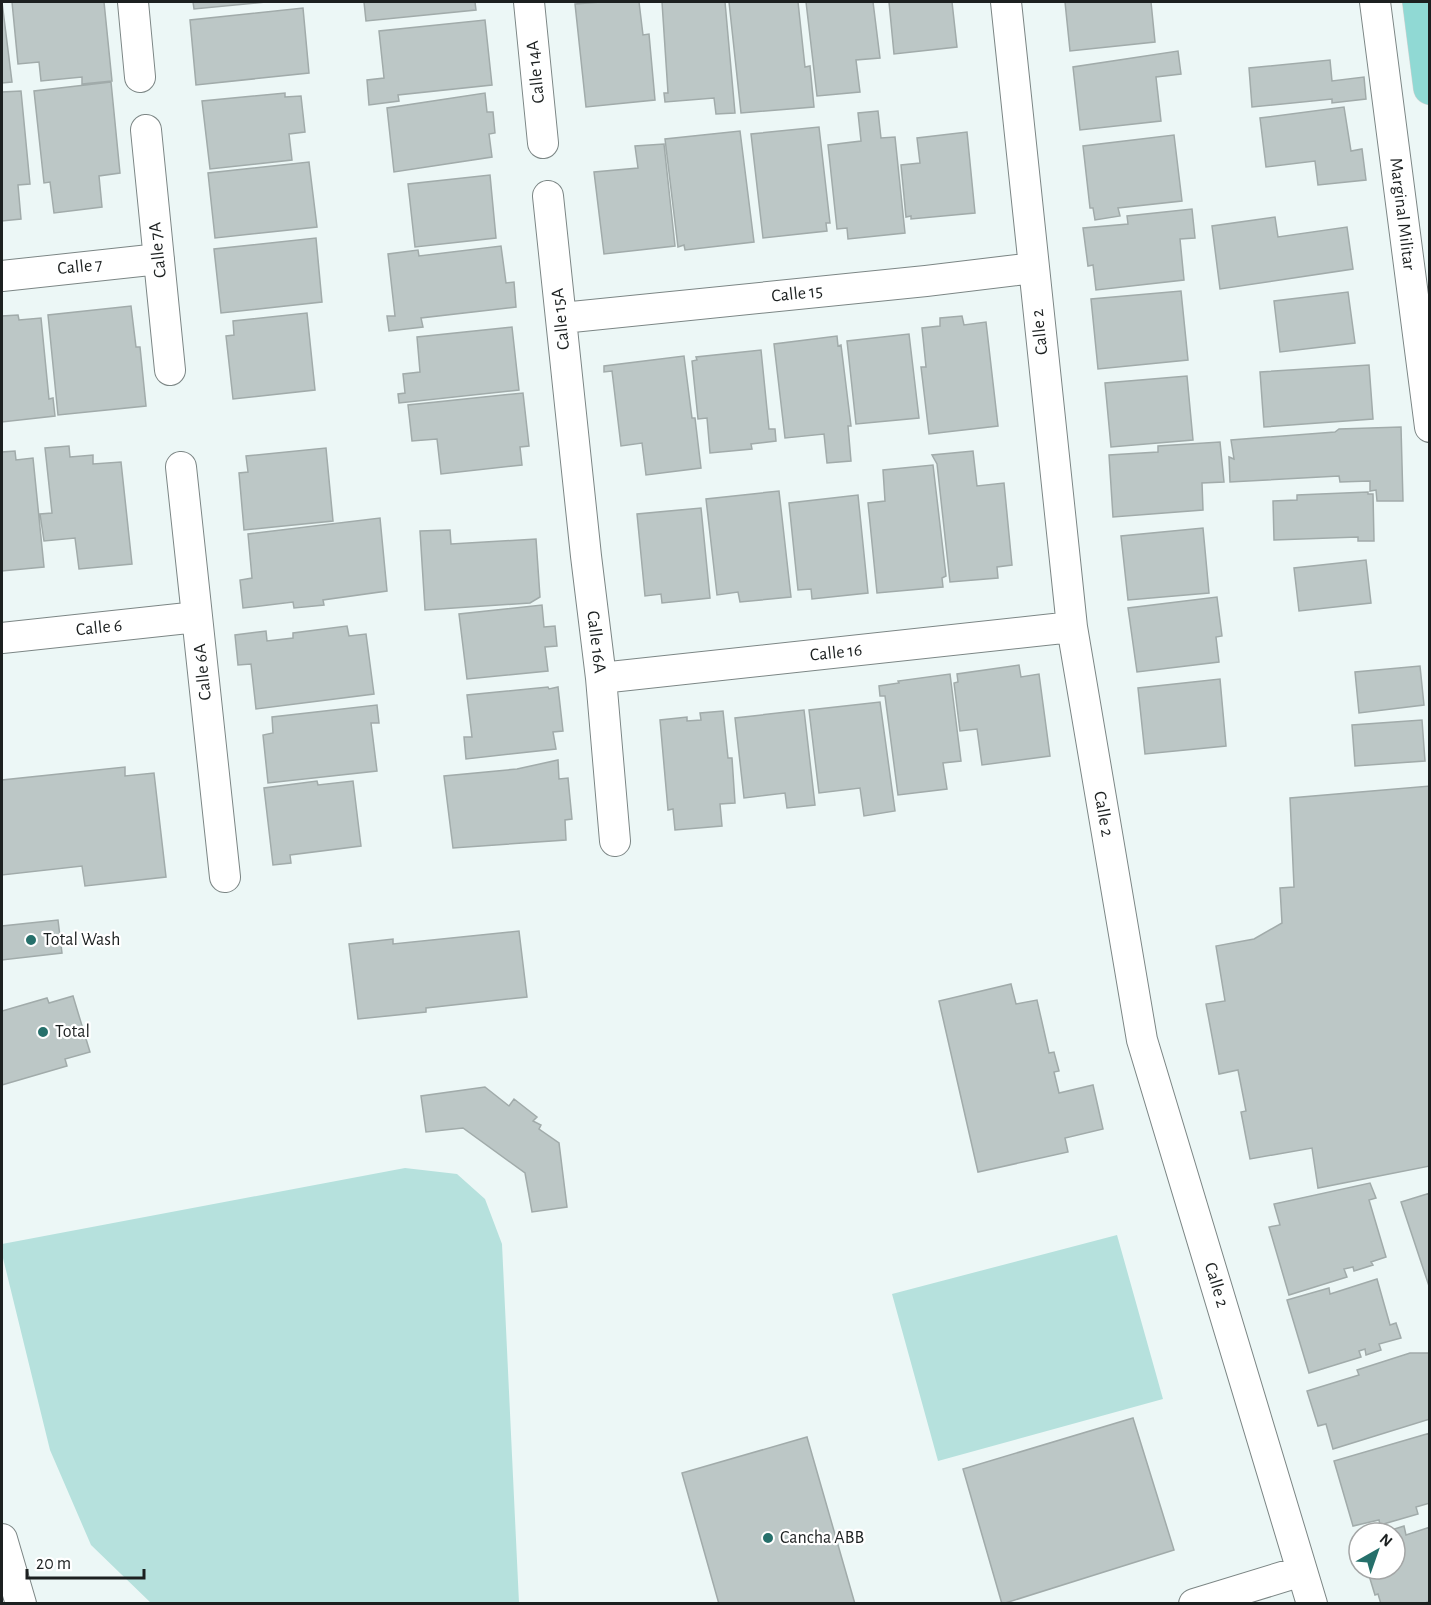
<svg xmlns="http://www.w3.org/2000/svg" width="1431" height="1605" viewBox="0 0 1431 1605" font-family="'Alegreya Sans',sans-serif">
  <rect width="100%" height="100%" fill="#ecf7f6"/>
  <path fill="#b6e1dd" d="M405 1168 457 1174 485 1199 502 1244 519 1603H151L91 1545 50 1450 2 1254V1244Z
    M1117 1235 1163 1399 938 1461 892 1294Z"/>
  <path fill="#bcc7c6" stroke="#a1abaa" stroke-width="1.5" d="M2 2 12 82 2 83Z
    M12 2H104L112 81 82 84V77L41 81 39 62 18 64Z
    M193 2H266L194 9Z
    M364 2H475L476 10 366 21Z
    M601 2H639L643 35 649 34 655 100 586 107 575 4Z
    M662 2H725L735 113 716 114 714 98 665 102 664 93H668Z
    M729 2H798L805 67 810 66 814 107 741 113Z
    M806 2H873L880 58 856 60 860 92 817 96Z
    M889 2H952L957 47 894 54Z
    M1065 2H1151L1155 42 1070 51Z
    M303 8 309 73 196 85 190 20Z
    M485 20 492 85 398 95 399 101 369 105 367 80 384 78 379 31Z
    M1178 51 1181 74 1156 77 1161 121 1080 130 1073 67Z
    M1330 60 1332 81 1364 77 1366 99 1332 103V99L1252 107 1249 68Z
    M111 82 120 173 99 176 102 207 54 213 50 182 44 183 34 91Z
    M21 91 30 184 18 185 21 219 2 221V92Z
    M285 93V97L301 96 305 132 289 134 292 160 210 169 202 101Z
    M485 93 487 112H493L495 133 489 134 492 157 394 172 387 108Z
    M1344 107 1351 151 1362 149 1366 180 1318 185 1315 161 1266 167 1260 118Z
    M878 111 881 138 895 137 905 233 848 239 847 228 837 229 828 145 861 141 858 113Z
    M819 127 830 223H826L827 231 763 238 751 134Z
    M740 131 754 242 685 250 684 245 678 247 665 139Z
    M967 132 975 213 911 219V216L906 217 901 165 920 163 917 138Z
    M1174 135 1182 201 1118 208 1120 216 1095 220 1093 208H1090L1083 146Z
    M664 144 675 246 604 254 594 172 638 168 635 146Z
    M309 162 317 227 215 238 208 173Z
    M490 175 496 238 415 247 408 184Z
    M1192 209 1195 238 1180 239 1184 280 1096 290 1093 265 1088 266 1083 228 1128 224 1127 216Z
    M1275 217 1278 237 1347 227 1353 269 1220 289 1212 226Z
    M316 238 322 302 221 313 214 249Z
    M501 246 506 283 514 282 516 307 421 318 423 327 389 331 387 316H395L388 254 418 250 419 256Z
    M1181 291 1188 360 1098 369 1091 299Z
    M1348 292 1355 343 1280 352 1274 301Z
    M131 306 136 347H140L146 406 58 415 48 315Z
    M307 313 315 390 233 399 226 336 234 335 233 321Z
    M18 315 19 320 41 318 49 399 53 398 55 416 2 422V316Z
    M962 316 964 325 986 322 998 426 929 434 921 367H926L922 328 940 326V318Z
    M512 327 519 390 399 403 398 394 405 393 403 374 420 372 417 337Z
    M909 334 919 418 856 424 847 341Z
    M837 336 838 346 841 345 851 426H848L851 461 827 463 824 434 785 438 774 344Z
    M761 350 769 429H775L776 441 751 444 752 449 710 453 707 418 698 419 692 361 697 360 696 357Z
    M684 356 692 418H695L701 468 646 475 642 443 621 446 612 371 604 372V366Z
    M1369 365 1373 419 1264 427 1260 372Z
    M1187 376 1193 440 1111 447 1105 383Z
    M523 393 529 446 520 447 522 465 441 474 437 439 412 441 408 405Z
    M1401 427 1403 501H1377L1376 490 1370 491V481L1340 482 1339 476 1230 482 1229 457 1234 459 1231 440 1335 432 1339 429Z
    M1220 442 1224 482 1202 483 1203 510 1113 517 1109 455 1158 452V446Z
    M69 446 70 457 93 455V464L121 462 132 564 79 569 75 538 44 541 40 514 52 513 45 448Z
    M326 448 333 521 244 530 239 473 248 472 246 456Z
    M15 451 16 460 33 458 44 567 2 571V452Z
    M973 451 977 486 1004 483 1012 565 997 567 998 578 950 582 937 464 932 455Z
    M933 465 946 576 942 578 943 587 877 593 868 503 885 501 883 470Z
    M779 491 791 597 740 602 738 592 717 595 706 499Z
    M1368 492V494H1373L1374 541H1358V537L1274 540 1273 501 1297 500V495Z
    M858 495 868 593 812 599 811 589 798 590 789 503Z
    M701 508 710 598 662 603 661 594 645 596 637 514Z
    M380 518 387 591 323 600 324 605 294 608 293 602 243 608 240 580 252 578 248 534Z
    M1203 528 1209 593 1128 600 1121 536Z
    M450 530 451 544 536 539 540 597 530 603 425 610 420 531Z
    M1366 560 1371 603 1299 611 1294 568Z
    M1217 597 1222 636 1216 637 1219 662 1137 672 1128 608Z
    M542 605 544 627 555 626 557 646 545 647 548 671 467 679 459 614Z
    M347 626 349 636 366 634 374 694 256 709 251 664 238 665 235 635 266 631 267 641 293 638V633Z
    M1019 665 1021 677 1039 674 1050 756 982 765 977 729 960 731 954 683 958 682 957 674Z
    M1420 666 1424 705 1359 713 1355 672Z
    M950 674 961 761 943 763 947 789 898 795 885 696H880L879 686 899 683 898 681Z
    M1220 679 1226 746 1145 754 1138 688Z
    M548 687 549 689 558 687 563 731 553 732 556 749 466 759 464 737H472L467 695Z
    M880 702 895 811 864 816 860 788 819 793 809 710Z
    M377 705 379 723H371L377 771 268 783 263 735 273 733 272 717Z
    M804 710 815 805 787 808 785 793 744 798 735 718Z
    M723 711 728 758H732L735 803 720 804 722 826 675 830 673 809 668 810 660 720 687 717V721L701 720 700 713Z
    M1422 720 1425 761 1355 766 1352 725Z
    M558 760 559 779 568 778 572 819 565 820 566 840 453 848 444 776 517 769Z
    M125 767V776L154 773 166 877 85 886 82 866 2 875V780Z
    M317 781 318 785 353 781 361 846 290 855 291 863 273 865 264 788Z
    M1430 786V1166L1318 1188 1312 1148 1250 1159 1241 1112 1246 1111 1238 1070 1219 1074 1206 1004 1225 1001 1216 946 1254 939 1282 923 1280 888 1294 887 1290 798Z
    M58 920 62 953 2 960V926Z
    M519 931 527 997 426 1008V1012L358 1019 349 944 393 939V944Z
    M1011 984 1016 1004 1037 1000 1049 1053 1054 1052 1059 1071 1054 1072 1059 1093 1093 1085 1103 1129 1065 1138 1068 1152 978 1172 939 1001Z
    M73 996 90 1052 65 1059 67 1066 2 1085V1011L47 998 49 1003Z
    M485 1087 509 1106 514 1099 537 1117 533 1121 541 1125 539 1129 559 1143 567 1207 532 1212 525 1173 463 1128 426 1132 421 1096Z
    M1370 1183 1376 1198 1369 1200 1386 1257 1371 1262 1373 1265 1354 1271 1353 1267 1344 1269 1347 1277 1289 1295 1269 1227 1280 1225 1274 1204Z
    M1430 1193V1289L1401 1202Z
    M1377 1279 1390 1325 1396 1323 1401 1338 1379 1344 1381 1350 1366 1355 1365 1349 1359 1351 1361 1357 1309 1373 1287 1300 1329 1288 1330 1294Z
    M1410 1353H1430V1419L1333 1449 1326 1424 1318 1426 1307 1391 1359 1375 1357 1370Z
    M1133 1418 1174 1550 1002 1604 963 1469Z
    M1430 1433V1503L1416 1507 1418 1514 1380 1525 1379 1520 1353 1526 1334 1461Z
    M807 1437 855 1604H719L682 1473Z
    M1404 1526 1406 1535 1430 1527V1601L1423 1604H1381L1378 1594 1375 1595 1367 1569H1395V1533H1382Z"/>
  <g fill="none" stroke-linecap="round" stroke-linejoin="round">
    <g stroke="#7c8685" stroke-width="32">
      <path id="minor" d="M133 2 140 77
        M529 2 543 143
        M1006 2 1072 627 1142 1040 1312 1604
        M1375 2 1430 427
        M146 130 170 370
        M548 196 586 556 601 678 615 841
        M2 276 159 259
        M562 318 926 281 1033 268
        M181 467 225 877
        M2 638 197 617
        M601 678 1072 627
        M2 1539 21 1604
        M1194 1604 1302 1571"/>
    </g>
    <g stroke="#d2d2d2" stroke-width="34">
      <path id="primary" d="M1419 2 1430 88"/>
    </g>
    <use href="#minor" stroke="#fff" stroke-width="30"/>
    <use href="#primary" stroke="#90d9d4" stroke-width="33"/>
  </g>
  <g fill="#26706b" stroke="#fff" stroke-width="2">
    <circle cx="31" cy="940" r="6"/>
    <circle cx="43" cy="1032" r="6"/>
    <circle cx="768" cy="1538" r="6"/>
  </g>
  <g text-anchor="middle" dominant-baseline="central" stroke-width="4.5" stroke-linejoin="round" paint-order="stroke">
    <g font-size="18" fill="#1c2020" stroke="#fff">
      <text transform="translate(536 72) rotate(-96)">Calle 14A</text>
      <text transform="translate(1402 214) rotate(83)">Marginal Militar</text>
      <text transform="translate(158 250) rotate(-96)">Calle 7A</text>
      <text transform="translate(80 267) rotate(-6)">Calle 7</text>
      <text transform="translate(797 294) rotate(-6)">Calle 15</text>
      <text transform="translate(561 319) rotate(-96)">Calle 15A</text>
      <text transform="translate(1040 332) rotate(-96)">Calle 2</text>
      <text transform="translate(99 628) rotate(-6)">Calle 6</text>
      <text transform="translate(596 642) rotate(83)">Calle 16A</text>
      <text transform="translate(836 653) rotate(-6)">Calle 16</text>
      <text transform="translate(203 672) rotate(-96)">Calle 6A</text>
      <text transform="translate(1103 814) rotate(80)">Calle 2</text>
      <text transform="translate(1216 1285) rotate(73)">Calle 2</text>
    </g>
    <g font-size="18" fill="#1c2020" stroke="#fff" text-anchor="start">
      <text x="43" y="940">Total Wash</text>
      <text x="55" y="1032">Total</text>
      <text x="780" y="1538">Cancha ABB</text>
    </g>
  </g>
  <rect width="1431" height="1605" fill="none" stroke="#1c2020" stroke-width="6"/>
  <g transform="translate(1377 1551) rotate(40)"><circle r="28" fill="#ffffff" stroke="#a4a6a6" stroke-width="1.5"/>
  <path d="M0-4.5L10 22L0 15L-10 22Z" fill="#26706b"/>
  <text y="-9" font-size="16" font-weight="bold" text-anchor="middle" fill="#1c2020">N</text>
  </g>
  <path d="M27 1569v9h117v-9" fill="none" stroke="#1c2020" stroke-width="3"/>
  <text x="36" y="1569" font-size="18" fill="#1c2020" stroke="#ffffff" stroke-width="4.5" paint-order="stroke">20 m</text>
</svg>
